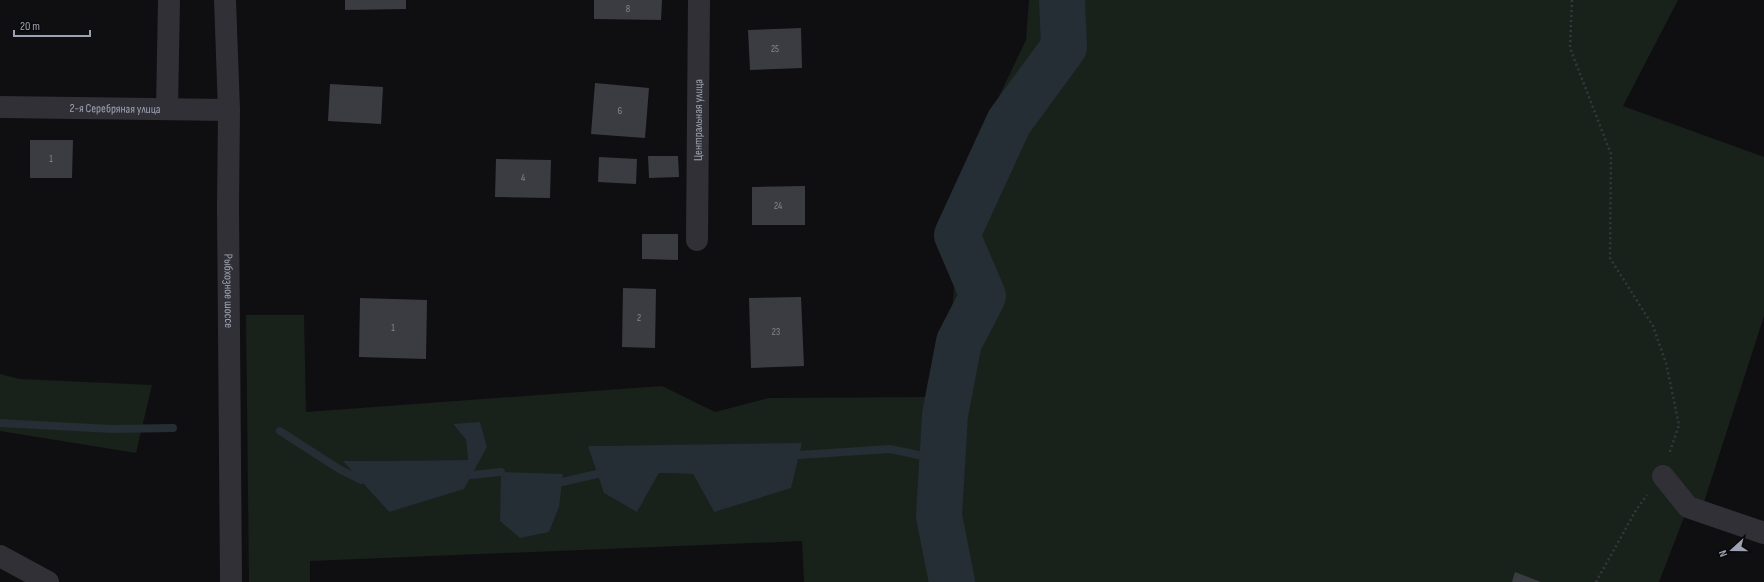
<svg xmlns="http://www.w3.org/2000/svg" width="1764" height="582" viewBox="0 0 1764 582" font-family="'Sofia Sans Condensed',sans-serif">
  <rect width="100%" height="100%" fill="#0f0f11"/>
  <path fill="#19211b" fill-rule="evenodd" d="M1029 0H1678L1623 106 1764 157V316L1704 502 1688 507 1659 582H804L802 541 310 561V582H249L246 315H304L306 412 662 386 715 412 769 398 926 397 953 302 960 200 967 163 1026 40ZM453 424 487 447 389 512 344 461 468 460 466 440ZM802 444 714 512 693 474 659 473 637 511 588 446Z
    M0 374 20 379 152 385 136 453 0 431Z"/>
  <path fill="#252d35" d="M480 422 487 447 464 489 389 512 343 461 468 460 466 440 453 424Z
    M802 443 791 488 714 512 693 474 659 473 637 512 604 493 588 446Z
    M501 472 563 474 559 507 549 532 520 538 500 521Z"/>
  <g fill="none" stroke-linecap="round" stroke-linejoin="round">
    <path stroke="#252d35" stroke-width="8" d="M0 423 112 429 173 428
      M280 431 339 469 361 480
      M799 455 890 449 942 460
      M472 475 501 472
      M562 482 597 474"/>
    <path stroke="#252d35" stroke-width="46" d="M952 582 939 516 945 415 959 342 983 296 957 235 1009 122 1064 47 1062 0"/>
  </g>
  <path fill="#3b3c41" d="M345 0H406V9L345 10Z
    M594 0H662L661 20 594 19Z
    M801 28 802 68 750 70 748 30Z
    M595 83 649 88 645 138 591 134Z
    M330 84 383 87 381 124 328 121Z
    M30 140H73L72 178H30Z
    M648 156H678L679 177 649 178Z
    M599 157 637 159 636 184 598 182Z
    M496 159 551 160 550 198 495 197Z
    M805 186V225H752V187Z
    M642 234H678V260L642 259Z
    M623 288 656 289 655 348 622 347Z
    M801 297 804 366 751 368 749 298Z
    M360 298 427 300 426 359 359 357Z
    M1515 572 1541 582H1512Z"/>
  <g fill="none" stroke-linecap="round" stroke-linejoin="round">
    <path stroke="#36373d" stroke-width="2.5" stroke-dasharray="2 3" stroke-linecap="butt" d="M1572 0 1570 48 1611 154 1610 258 1653 326 1666 363 1679 425 1669 454
      M1596 582 1636 510 1647 495"/>
    <g stroke="#303036" stroke-width="22">
      <path id="s1" d="M225 0 229 110 228 207 231 582"/>
      <path id="s2" d="M0 107 229 110"/>
      <path d="M167 109 169 0"/>
      <path id="s3" d="M697 240 699 0"/>
      <path d="M1663 476 1688 507 1764 533"/>
      <path d="M0 556 48 582"/>
    </g>
  </g>
  <g text-anchor="middle" dominant-baseline="central" stroke-width="3" stroke-linejoin="round" paint-order="stroke">
    <g font-size="10" fill="#858996">
      <text x="628" y="9">8</text>
      <text x="775" y="49">25</text>
      <text x="620" y="111">6</text>
      <text x="51" y="159">1</text>
      <text x="523" y="178">4</text>
      <text x="778" y="206">24</text>
      <text x="639" y="318">2</text>
      <text x="393" y="328">1</text>
      <text x="776" y="332">23</text>
    </g>
    <g font-size="12" fill="#9ea3b3" stroke="#0a0a0c">
      <text stroke="none"><textPath href="#s2" startOffset="115">2-я Серебряная улица</textPath></text>
      <text stroke="none"><textPath href="#s3" startOffset="120">Центральная улица</textPath></text>
      <text stroke="none"><textPath href="#s1" startOffset="291">Рыбхозное шоссе</textPath></text>
    </g>
  </g>
  <g transform="translate(1732 550) rotate(249)" stroke="#0a0a0c" stroke-width="3" paint-order="stroke">
  <path d="M0-3L7 15L0 10L-7 15Z" fill="#9ea3b3"/>
  <text y="-6" font-size="11" font-weight="bold" text-anchor="middle" fill="#9ea3b3">N</text>
  </g>
  <path d="M14 30v6h76v-6" fill="none" stroke="#9ea3b3" stroke-width="2"/>
  <text x="20" y="30" font-size="12" fill="#9ea3b3" stroke="#0a0a0c" stroke-width="3" paint-order="stroke">20 m</text>
</svg>
